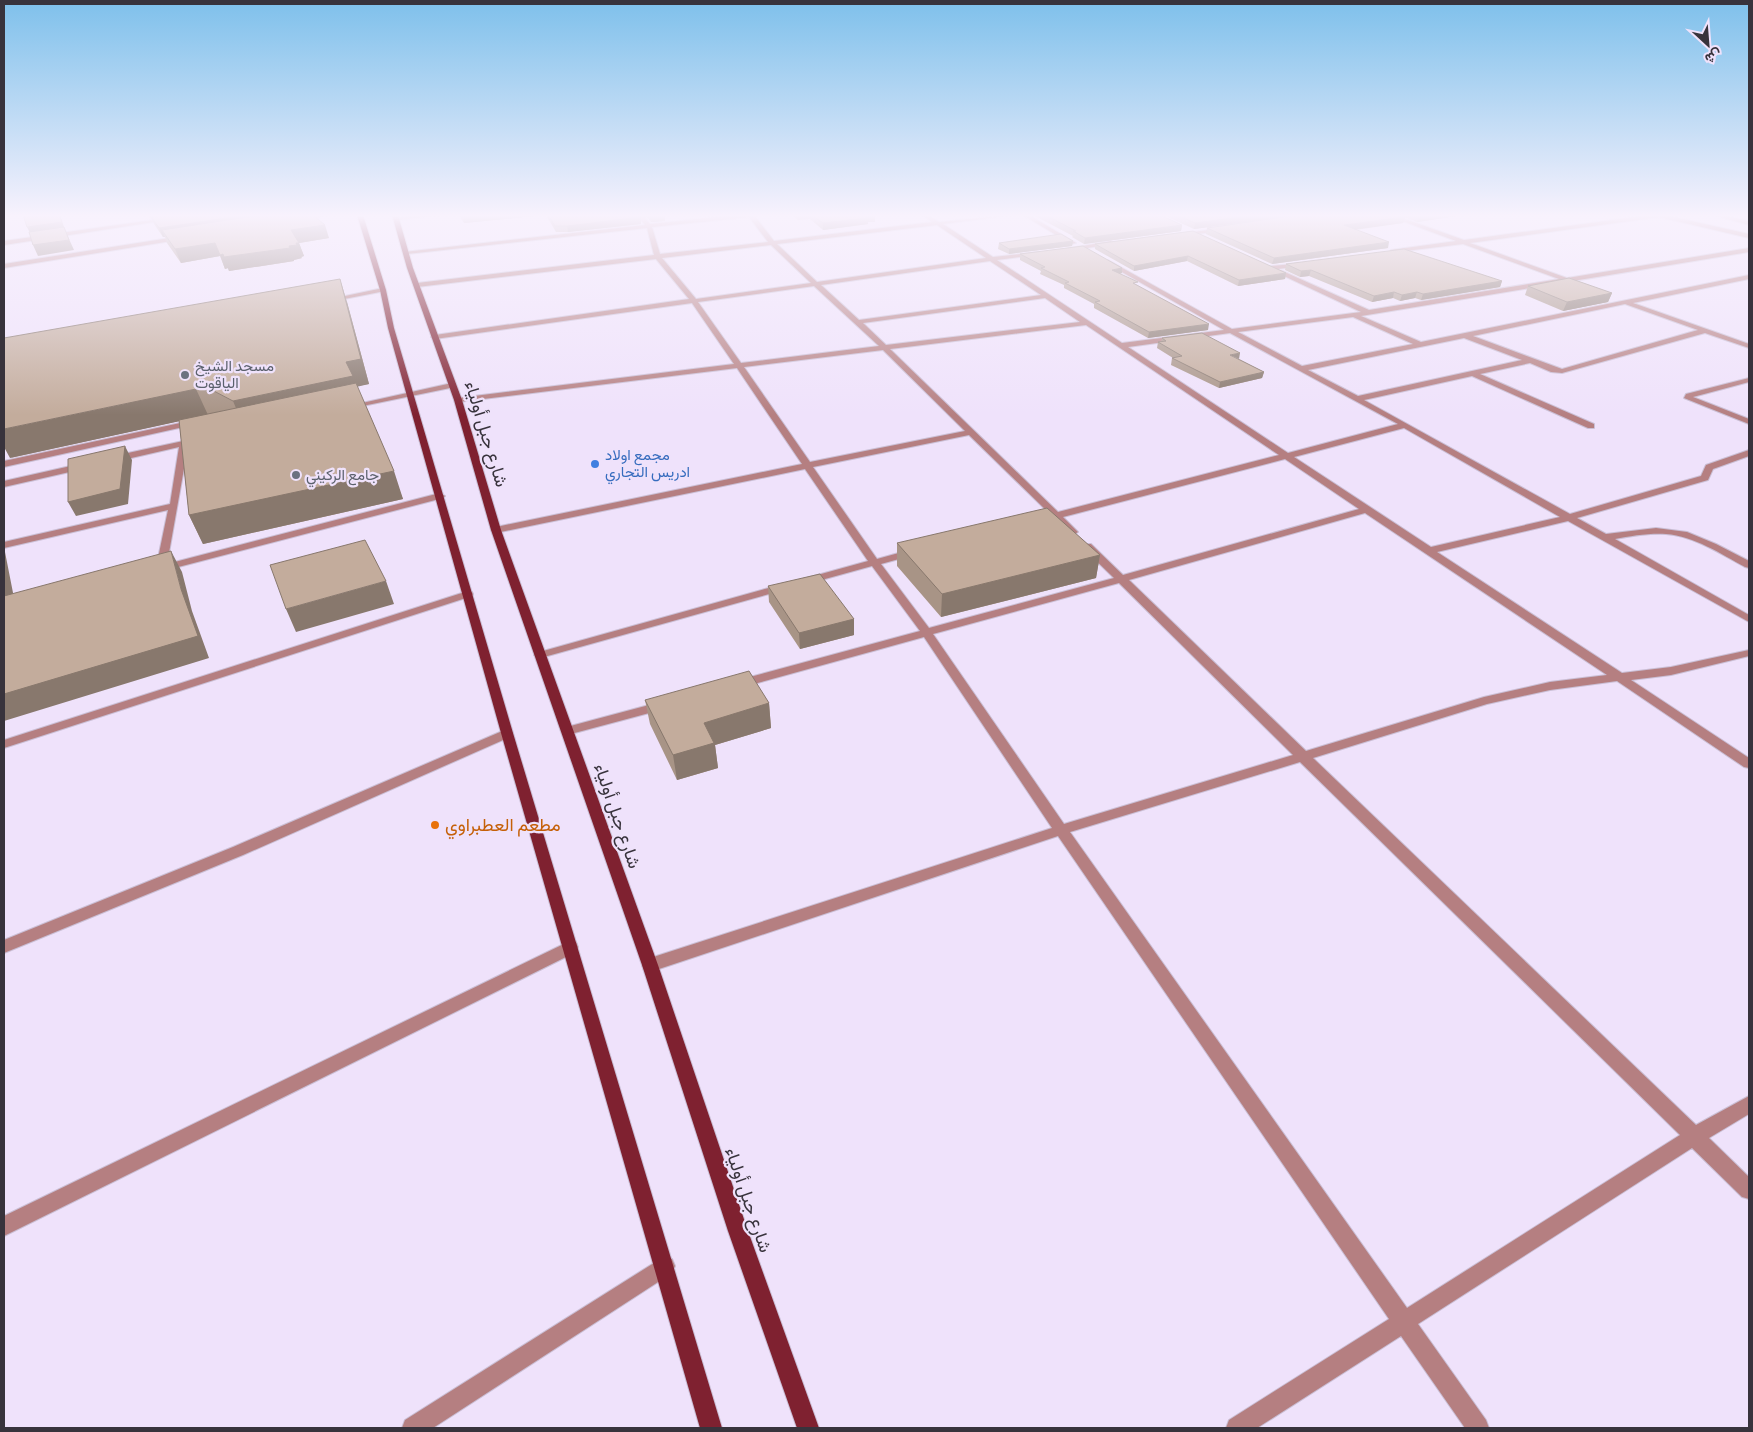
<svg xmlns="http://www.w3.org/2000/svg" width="1753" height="1432" viewBox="0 0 1753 1432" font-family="'Source Sans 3',Vazirmatn,sans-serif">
  <rect width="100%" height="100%" fill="#efe2fb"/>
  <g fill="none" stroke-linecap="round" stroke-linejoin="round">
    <g stroke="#cabfd5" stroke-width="2">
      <path id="minor" d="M187 215H200L4 245V241Z
        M317 215H330L300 221 297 219Z
        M418 215H440L397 220 394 218Z
        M637 215H643L650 224 736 215H754L774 241 932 222 922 215H928L939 222 1012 215 943 224 993 257 1038 252 1036 255 997 260 1122 343 1224 330 1106 263 1108 260 1232 329 1361 312 1269 269 1271 266 1304 263 1302 266 1278 269 1369 310 1559 279 1463 244 1389 253 1391 250 1456 241 1386 215H1394L1464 240 1649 215H1665L1749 234V238L1659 217 1470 243 1567 278 1749 248V252L1361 316 1421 342 1749 275V279L1633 303 1749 344V348L1705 333 1562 373 1551 372 1530 363 1480 374 1594 424V428H1588L1472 376 1364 400 1570 514 1701 476 1706 465 1749 450V456L1713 469 1708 480 1577 518 1606 534 1656 528 1687 532 1716 544 1749 561V568L1745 567C1721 554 1694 536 1666 534 1649 533 1631 536 1615 539L1749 615V622L1568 521 1437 552 1622 673 1671 667 1749 650V656L1671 675 1631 680 1749 758V768L1744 767 1617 681 1550 690 1487 704 1313 758 1696 1125 1749 1096V1114L1709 1138 1749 1177V1199L1742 1197 1692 1148 1418 1324 1486 1420 1489 1428H1465L1401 1336 1257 1428H1226L1229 1420 1389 1319 1058 836 650 972 644 970 642 965 644 960 1052 828 924 637 743 687H735L733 684 735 681 920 631 872 566 807 584 803 583 802 581 803 579 868 561 805 469 496 533 491 530 496 527 802 464 737 368 458 402 454 400 458 398 734 364 692 303 435 339 431 337 435 335 689 299 656 259 417 287 414 285 417 283 654 255 647 228 407 254 404 252 645 225ZM749 217 768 242 660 254 652 227ZM937 225 986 258 817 282 777 244ZM771 245 811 283 696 299 662 258ZM990 261 1041 295 859 320 821 285ZM814 286 879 346 741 363 698 302ZM1045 298 1080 322 886 345 863 323ZM1625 304 1698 330 1562 369 1473 336ZM1353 317 1413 344 1302 366 1238 332ZM1086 325 1279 455 1058 512 890 349ZM1230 333 1398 424 1288 453 1128 347ZM1464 338 1522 360 1358 396 1308 370ZM883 350 965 431 810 462 744 367ZM1404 428 1560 517 1431 547 1294 457ZM969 435 1050 514 1046 517 1048 519H1054L1070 534 1073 535 1078 532 1063 517 1285 459 1359 509 1123 575 1091 544H1083V548L1114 578 929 628 881 564 917 554V550L913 549 877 559 813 467ZM1365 513 1607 675 1550 682 1484 697 1306 751 1129 580ZM1119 583 1293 755 1064 824 933 634ZM1300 762 1680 1135 1407 1308 1070 832Z
        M1023 215H1029L1076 243 1071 244Z
        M1713 215H1722L1749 221V225Z
        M1224 228 1222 231 1180 236 1177 234Z
        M182 236 184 239 4 268V264Z
        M1111 241 1113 244 1068 251 1065 249Z
        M383 288 385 289V291L329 302 326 300Z
        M1749 378V382L1693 397 1749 419V424L1684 398 1686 394Z
        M452 383H455V387L348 409 344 407Z
        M194 420H197V424L4 467V461Z
        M197 438 200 439V443L188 446 167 564 440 493 445 496 443 498 163 571 156 568 168 510 4 548V542L170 504 179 447 114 462 110 459 114 456Z
        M84 463 88 466 87 468 4 487V481Z
        M783 584 788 587 787 589 544 657 540 658 534 655 536 653Z
        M468 591 472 592 473 594 472 596 4 748V740Z
        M664 701 670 705 668 708 567 735 561 731 563 728Z
        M507 729 513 733 512 736 243 855 4 953V940L233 847Z
        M570 941 576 942 578 947 576 952 4 1236V1216Z
        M665 1256 672 1259 675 1266 672 1273 433 1428H402L405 1420Z"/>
    </g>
    <g stroke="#cabfd5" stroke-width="2">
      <path id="major" d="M357 215H363L386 290 394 328 513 733 722 1428H700L501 733 388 328 380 290Z
        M392 215H398L413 268 462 400 501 530 658 965 748 1231 819 1428H797L728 1231 642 965 491 530 454 400 407 268Z"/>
    </g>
    <use href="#minor" fill="#b57f81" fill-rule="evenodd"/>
    <use href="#major" fill="#7f2130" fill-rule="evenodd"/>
  </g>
  <path fill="#a89486" d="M148 215H313L329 238 299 243 304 256 301 257 302 258 294 260V261L229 271 228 268 225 269 220 256 181 263 167 243 165 237H163L154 224 151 218H150Z
    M459 215H638L641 224 568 232H556L546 215 464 223Z
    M645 215H665V221L651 222Z
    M792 215H875V222H868V224L823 230 810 219 798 220Z
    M1033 215H1160L1182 225 1181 231 1084 244 1072 237 1073 236Z
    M1163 215H1297L1194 229Z
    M1399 215H1463L1417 222Z
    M1405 217 1403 223 1355 230 1388 248 1272 264 1206 234 1207 228Z
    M1193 231 1286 273 1285 279 1238 286 1187 261 1134 271 1095 249V244Z
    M1073 241 1072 246 1009 254 998 249 999 243Z
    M1020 254 1122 273 1120 274 1137 285 1208 330 1148 338 1094 308V304L1064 288V285L1040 274 1041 271 1020 260Z
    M1286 264 1502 281 1500 287 1421 300 1415 298 1400 301 1393 298 1372 302 1309 276 1300 277 1285 270Z
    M1528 286 1612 293 1608 302 1563 311 1525 295Z
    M347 302 369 384 357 386 403 499 203 544 189 515 179 421 10 458Z
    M1162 338 1239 359 1264 372 1262 378 1219 388 1171 365 1172 358H1173L1157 348 1158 342H1161Z
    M897 543 1100 555 1096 578 941 617 897 566Z
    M768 586 854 619V635L800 649 769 602Z
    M645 700 769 703 771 728 715 745 718 768 677 780 650 724Z"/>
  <path fill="#88786d" d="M60 215 65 230 74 250 38 256 33 245 31 235 27 227Z
    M247 215H304L162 230 165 237H163L159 228Z
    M488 215H546L464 223 463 217Z
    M665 215V221L651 222 650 216Z
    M875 215V222H868V224L823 230V223Z
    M1256 215H1297L1194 229 1195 223Z
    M1425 215H1463L1417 222 1419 216Z
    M641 217V224L568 232 567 226Z
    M1405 217 1403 223 1342 231 1344 225Z
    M325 225 329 238 299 243 304 256 301 257 302 258 294 260V261L229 271 224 257 289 246 291 230Z
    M1182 225 1181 231 1084 244 1085 238Z
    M1073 241 1072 246 1009 254V249Z
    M1389 242 1388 248 1272 264 1274 258Z
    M215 243 220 256 181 263 175 249Z
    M223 254 228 268 225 269 220 255Z
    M1188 256 1187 261 1134 271V266Z
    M1122 268V273L1111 275 1112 270Z
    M1311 270 1309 276 1300 277 1301 271Z
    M1286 273 1285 279 1238 286 1239 280Z
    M340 279 347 302 369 384 356 387 244 427 233 401 346 362Z
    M1502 281 1500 287 1421 300 1423 294Z
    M1394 292 1393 298 1372 302 1374 296Z
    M1417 292 1415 298 1400 301 1402 295Z
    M1612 293 1608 302 1563 311 1567 302Z
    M1209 324 1208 330 1148 338 1149 332Z
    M1240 353 1239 359 1230 355Z
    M1264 372 1262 378 1219 388 1220 382Z
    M196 389 208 415 10 458 4 447V429Z
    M125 446 132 460 128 504 76 516 68 502Z
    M394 471 403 499 203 544 189 515Z
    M4 550 5 552 15 603 4 606Z
    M171 551 182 572 192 611 209 658 4 721V694L181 589Z
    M1100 555 1096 578 941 617 942 594Z
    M386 581 394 604 296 632 286 609Z
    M854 619V635L800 649 799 633Z
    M769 703 771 728 715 745 718 768 677 780 673 755 704 723Z"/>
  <path fill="#c3ac9c" stroke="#88786d" d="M23 215H59L62 222 27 227Z
    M150 215H247L159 228Z
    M260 215H313L325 225 291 230 299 243H296L297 245 289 246 290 248 224 257 223 254 220 255 215 243 175 249 162 230Z
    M461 215H488L463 217Z
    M548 215H638L641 217 567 226H555Z
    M812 215H875L865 216 868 218 823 223Z
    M1045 215H1160L1182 225 1085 238 1073 231H1076Z
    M1177 215H1256L1195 223Z
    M1297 215H1398L1405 217 1344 225 1389 242 1274 258 1207 228Z
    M64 227 69 240 33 245 29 232Z
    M1193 231 1286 273 1239 280 1188 256 1134 266 1095 244Z
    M1061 234 1073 241 1009 249 999 243Z
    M1083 246 1122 268 1112 270 1138 282 1133 283 1209 324 1149 332 1095 302 1100 301 1065 283 1069 282 1041 268 1045 267 1020 254Z
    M1404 249 1502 281 1423 294 1417 292 1402 295 1394 292 1374 296 1311 270 1301 271 1286 264Z
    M1569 278 1612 293 1567 302 1528 286Z
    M340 279 361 359 346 362 353 376 233 401 210 389H196L4 429V338Z
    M1202 333 1240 353 1230 355 1264 372 1220 382 1172 358 1182 356 1158 342 1166 341 1162 338Z
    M356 383 394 471 189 515 179 420Z
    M125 446 120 489 68 502V459Z
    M1047 508 1100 555 942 594 897 543Z
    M365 540 386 581 286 609 270 565Z
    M171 551 181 589 198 636 4 694V596Z
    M820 574 854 619 799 633 768 586Z
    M749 671 769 703 704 723 714 743 673 755 645 700Z"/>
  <linearGradient id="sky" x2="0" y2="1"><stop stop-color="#7ec0eb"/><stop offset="0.52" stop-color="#f8f2fd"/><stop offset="1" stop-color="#f8f2fd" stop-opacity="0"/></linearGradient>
  <rect width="1753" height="415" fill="url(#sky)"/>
  <g fill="#6b7280" stroke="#efe2fb" stroke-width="2">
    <circle cx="185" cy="375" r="5"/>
    <circle cx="296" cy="475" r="5"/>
  </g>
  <circle fill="#3f7fe0" stroke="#efe2fb" stroke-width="2" cx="595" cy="464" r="5"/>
  <circle fill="#e8710a" stroke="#efe2fb" stroke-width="2" cx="435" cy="825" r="5"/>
  <g text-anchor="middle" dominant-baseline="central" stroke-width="4.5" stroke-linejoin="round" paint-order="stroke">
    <g font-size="15" fill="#5b616d" stroke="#efe2fb" text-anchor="start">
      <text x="195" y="366">مسجد الشيخ<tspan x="195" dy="17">الياقوت</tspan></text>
      <text x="306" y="475">جامع الركيني</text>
    </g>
    <g font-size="15" fill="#366cbe" stroke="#efe2fb" text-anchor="start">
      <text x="605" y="455">مجمع اولاد<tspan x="605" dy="17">ادريس التجاري</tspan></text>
    </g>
    <g font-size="18" fill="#38333c" stroke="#efe2fb">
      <text transform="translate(486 434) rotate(73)">شارع جبل أولياء</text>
      <text transform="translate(617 816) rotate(71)">شارع جبل أولياء</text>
      <text transform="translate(748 1200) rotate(71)">شارع جبل أولياء</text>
    </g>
    <g font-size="18" fill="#c56008" stroke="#efe2fb" text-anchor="start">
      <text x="445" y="825">مطعم العطبراوي</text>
    </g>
  </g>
  <rect width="1753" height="1432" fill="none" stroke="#38333c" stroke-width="10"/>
  <g transform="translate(1708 45) rotate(154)" stroke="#efe2fb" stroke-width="4" paint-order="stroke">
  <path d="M0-4L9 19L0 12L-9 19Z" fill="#38333c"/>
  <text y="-8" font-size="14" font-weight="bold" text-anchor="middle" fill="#38333c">ش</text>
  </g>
</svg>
